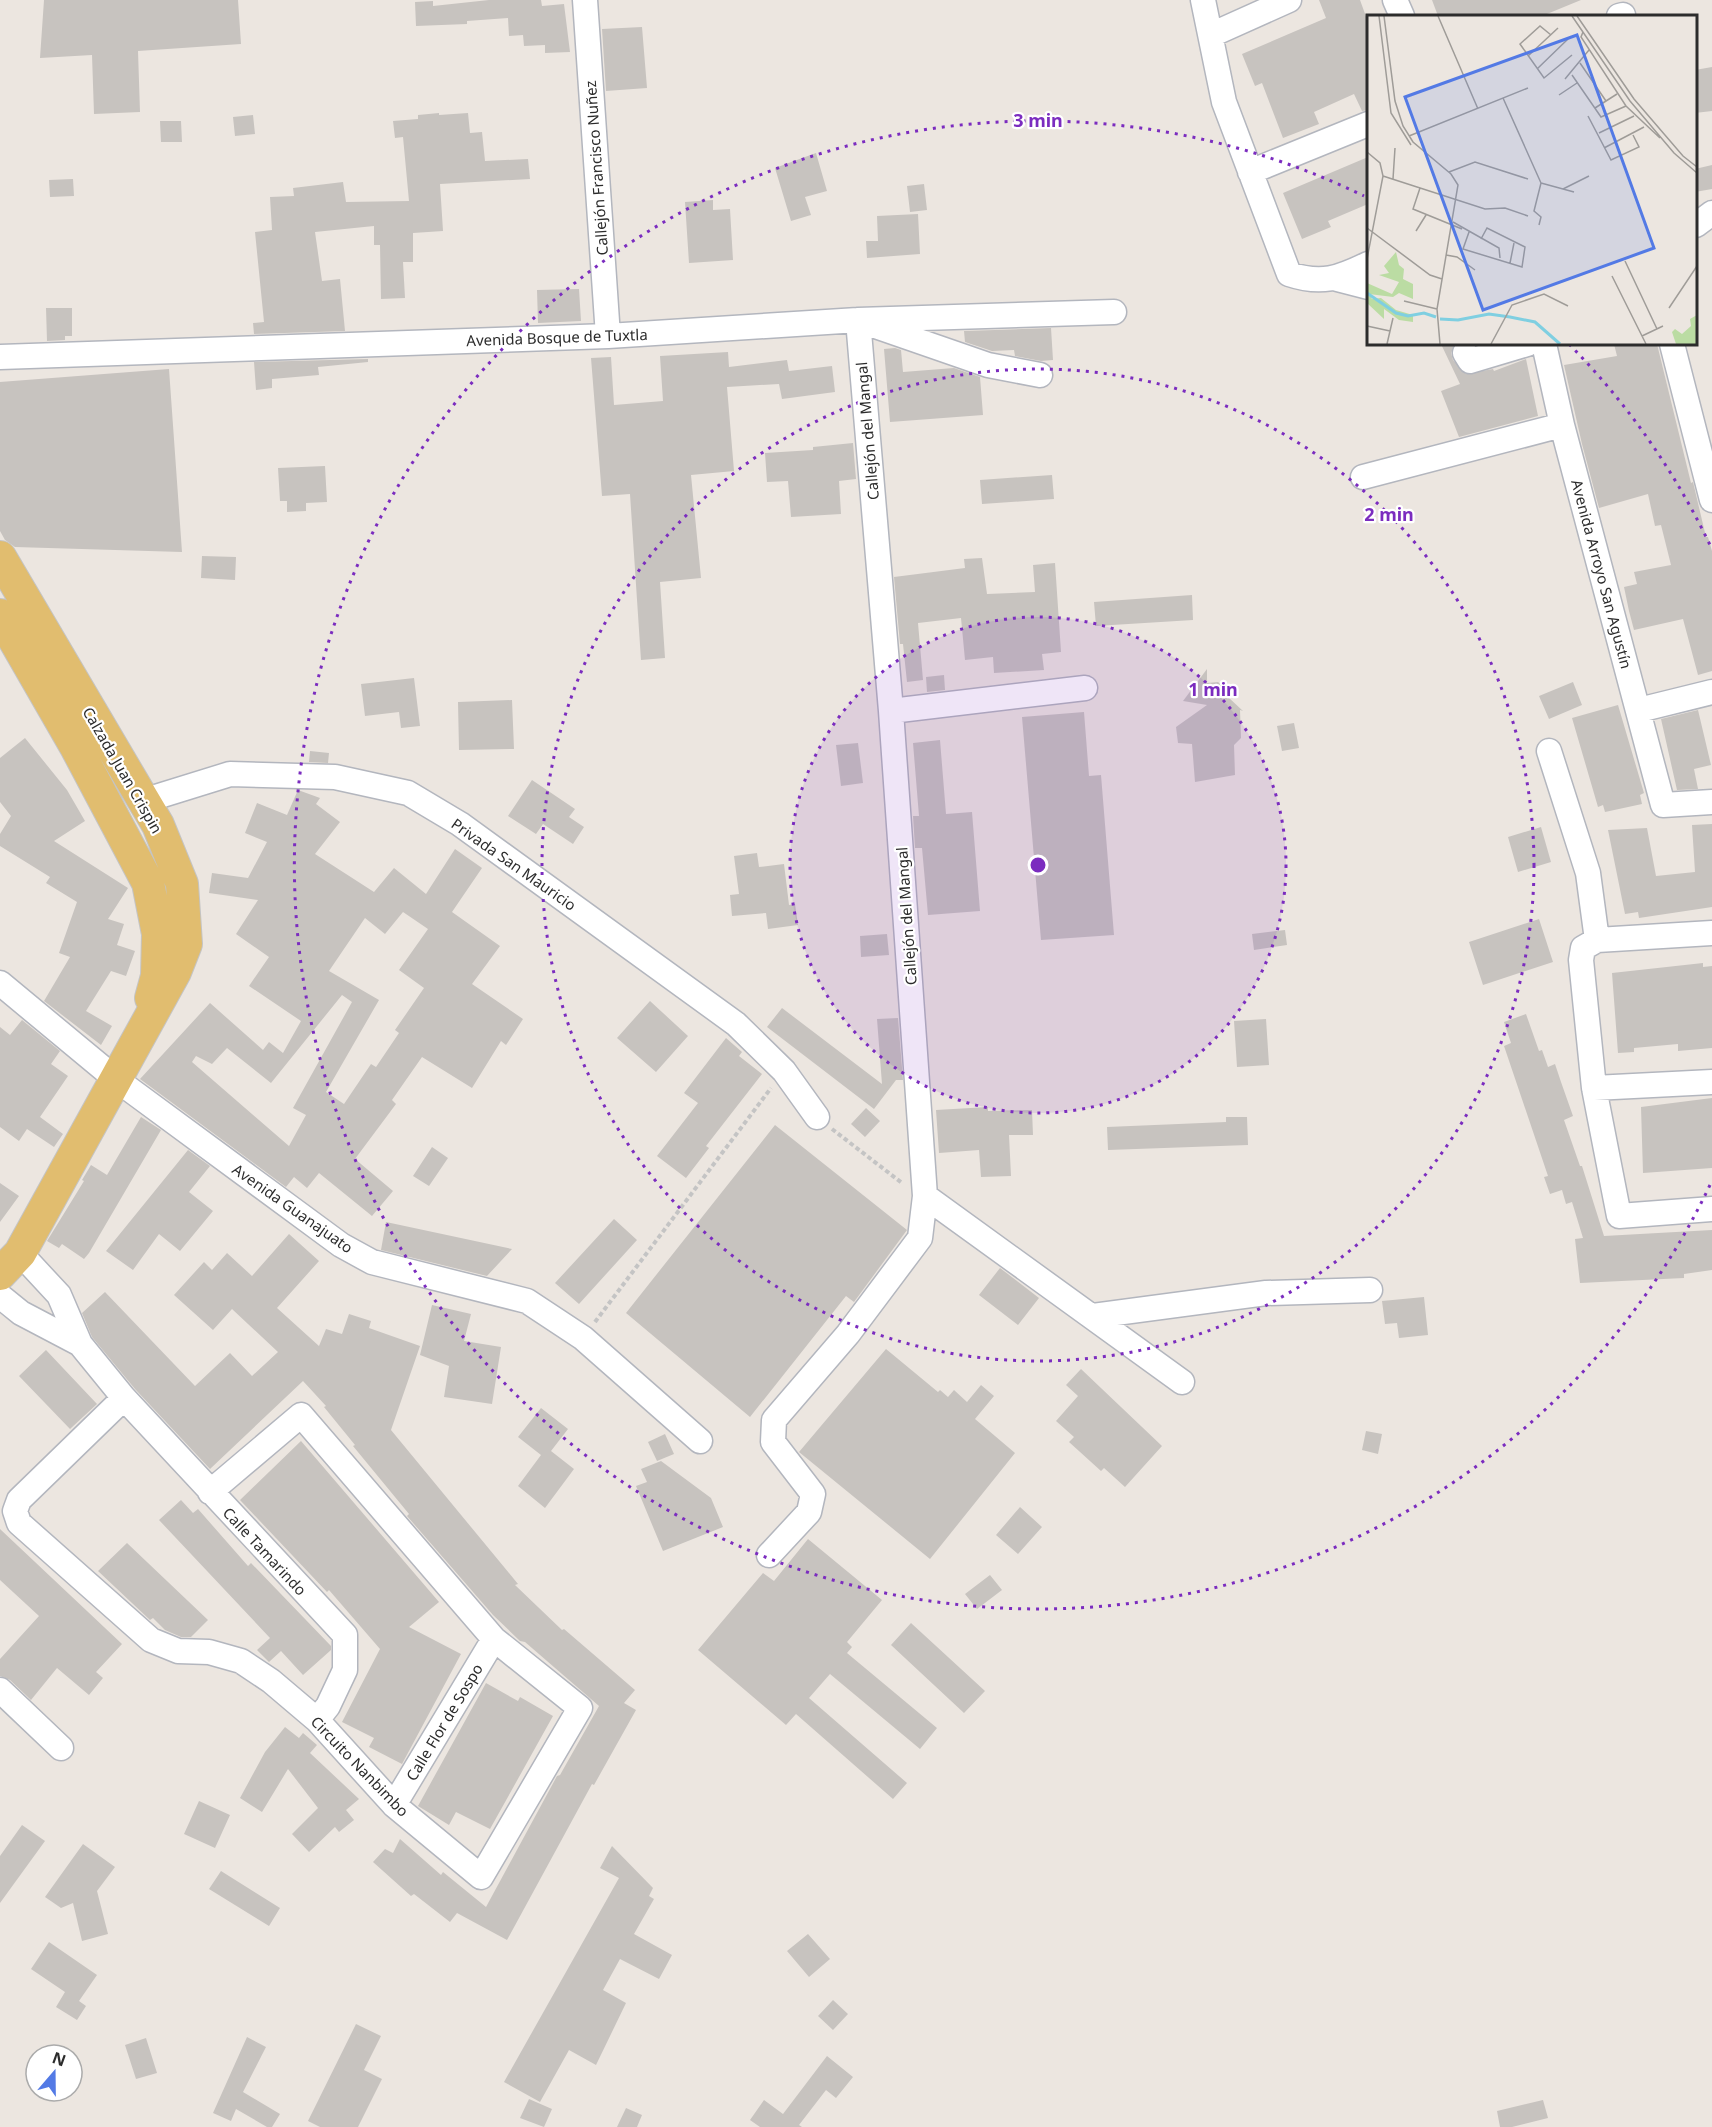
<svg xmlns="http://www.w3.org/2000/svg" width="1712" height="2127" viewBox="0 0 1712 2127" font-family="'Noto Sans',sans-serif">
  <rect width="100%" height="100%" fill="#ece6e0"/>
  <path fill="#c7c3bf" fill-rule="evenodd" d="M44 0H238L241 44 138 51 140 112 94 114 92 55 40 58Z
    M489 0H541L542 6 564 4 570 52 545 53V45L524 46 523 35 509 36 508 18 467 21V24L416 26 415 2 433 1V6Z
    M1319 0H1360L1368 22V110L1362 111 1354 94 1314 112 1319 124 1283 138 1262 83 1255 86 1242 54 1326 18Z
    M1432 0H1581L1542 16H1438Z
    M642 27 647 88 606 91 602 29Z
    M1712 67V111L1695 113V70Z
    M439 113V115L468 113 470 133 482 132 485 161 528 159 530 179 440 184 443 231 413 233V262H403L405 298 381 299 380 245H374V226L315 232 322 281 340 279 345 331 254 334 253 323 264 322 255 232 272 230 270 197 294 196 293 188 343 182 346 202 409 201 403 137 395 138 393 121 418 119V115Z
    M253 115 255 134 235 136 233 117Z
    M160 121H181L182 142H161Z
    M816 153 827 191 805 197 811 215 791 221 775 168Z
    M1368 157V204L1328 221 1331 227 1302 239 1283 193Z
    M1712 165V189L1695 192V169Z
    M73 179 74 196 50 197 49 180Z
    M924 184 927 210 910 212 907 186Z
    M713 200V210L730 209 733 260 689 263 685 202Z
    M918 214 920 254 867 258 866 241H878L877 216Z
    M579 289 581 321 538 323 537 290Z
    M46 308H72V336H65V340L47 341Z
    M1051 328 1053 360 1041 361 1015 356 1014 350 992 351 965 342 964 331Z
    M1441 344H1455L1451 353 1453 360 1466 374 1493 369 1494 371 1526 359 1538 416 1459 437 1441 391 1460 384Z
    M1614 344H1657L1691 483 1693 482 1706 537H1708L1712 551V671L1698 675 1683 619 1634 630 1629 611 1624 587 1637 584 1634 572 1671 565 1661 525 1655 526 1648 494 1599 508 1582 444 1564 365 1617 356Z
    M895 348 901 350 903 372 954 368 980 377 983 415 890 422 884 349Z
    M728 352 729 367 787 360 789 371 832 366 835 392 782 399 779 384 727 387 734 471 691 475 701 578 660 582 665 658 641 660 630 494 602 496 591 358 611 357 614 405 663 401 660 356Z
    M368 359V362L318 367 319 375 272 379V388L256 390 254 362Z
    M169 369 182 552 15 547 5 540 0 531V382Z
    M853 443 856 479 839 481 841 514 791 517 788 481 767 482 765 453 813 450V447Z
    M325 466 327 502 306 503V511L287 512V501H280L278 468Z
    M1052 475 1054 499 982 504 980 480Z
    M202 556 236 557 235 580 201 578Z
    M982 558 987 594 1035 592 1033 565 1055 563 1061 652 1042 654 1044 670 994 673 993 657 965 660 961 618 918 623 923 680 907 682 903 644H900L894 577 965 568 964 559Z
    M1192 595 1193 620 1096 626 1094 602Z
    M1207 669V683L1218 682 1231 692 1228 697 1243 711 1240 710 1241 738 1234 745 1235 775 1195 782 1192 744 1178 743 1176 727 1207 705 1183 701Z
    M944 675 945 690 927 692 926 677Z
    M414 678 420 726 401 728 399 712 365 716 361 684Z
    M1573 682 1582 705 1549 719 1539 696Z
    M512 700 514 749 459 750 458 702Z
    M1618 705 1644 793 1640 795 1642 804 1605 812 1603 805 1598 807 1572 718Z
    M1698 710 1711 765 1694 769 1698 789 1677 790 1661 719Z
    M1084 712 1089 776 1101 775 1114 935 1041 940 1022 717Z
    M1294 723 1299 748 1282 751 1277 726Z
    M25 738 67 790 85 821 54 841 128 888 108 919 124 924 117 945 135 951 126 976 111 971 86 1011 112 1026 101 1045 44 1001 70 957 59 953 77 902 46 883 50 877 0 846V834L11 816 0 802V758Z
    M940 740 946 814 972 812 980 911 928 915 922 848H915L913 816H919L913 743Z
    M858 743 863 783 841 786 836 745Z
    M310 751 329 753 328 763 309 762Z
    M532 780 575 809 569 817 584 827 573 844 543 824 536 834 508 816Z
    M298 790 320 798 316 804 340 822 315 854 374 892 394 868 426 894 455 849 482 868 452 912 500 946 472 984 523 1019 506 1045 501 1041 472 1088 422 1057 392 1100 396 1104 355 1159 393 1191 372 1216 319 1173 307 1188 294 1177 286 1187 140 1079 210 1003 263 1050 269 1042 283 1053 301 1021 249 986 269 957 236 934 258 900 209 893 212 873 248 878 267 842 245 833 257 803 287 815ZM403 912 428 929 399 970 424 988 395 1030 399 1033 376 1067 371 1064 344 1104 326 1092 379 1000 329 971 365 918 385 934ZM342 995 352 1002 293 1108 306 1115 289 1146 192 1062 196 1056 212 1064 227 1048 271 1083Z
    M1712 824V907L1639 918 1638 912 1625 914 1608 830 1647 828 1656 876 1695 872 1692 825Z
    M1541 827 1551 862 1518 872 1508 837Z
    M757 853 759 867 784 864 789 905 795 904 798 925 768 929 766 913 732 916 730 895 739 894 734 856Z
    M1539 919 1553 962 1483 985 1469 942Z
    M1285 930 1287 945 1254 950 1252 934Z
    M887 934 889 955 861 957 860 936Z
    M1703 963V967L1712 966V1048L1678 1051V1044L1634 1048V1052L1618 1053 1612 973Z
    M650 1001 688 1036 656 1072 617 1038Z
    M782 1008 882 1084 877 1019 898 1018 903 1080H896L874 1109 767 1027Z
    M1526 1014 1539 1051 1542 1050 1548 1067 1555 1064 1561 1082 1573 1116 1564 1120 1580 1166H1582L1604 1236 1712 1230V1270L1684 1274V1278L1580 1283 1575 1239 1583 1238 1572 1202 1566 1204 1562 1190 1550 1194 1544 1177 1548 1176 1504 1046 1511 1043 1504 1022Z
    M1266 1019 1269 1065 1237 1067 1234 1021Z
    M22 1020 60 1051 51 1064 68 1076 40 1117 63 1134 54 1147 27 1129 19 1141 0 1127V1027L10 1035Z
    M726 1038 742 1052 739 1056 762 1074 706 1146 709 1148 686 1178 657 1156 698 1103 684 1093Z
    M1712 1098V1168L1643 1173 1641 1107Z
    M988 1107V1111L1032 1110 1033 1135H1009L1011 1176 981 1177 979 1150 939 1153 936 1110Z
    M866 1108 880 1121 865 1137 851 1124Z
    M141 1117 161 1130 89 1253 84 1259 62 1244 59 1248 47 1241 84 1181 82 1180 91 1165 107 1175Z
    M1226 1117H1247L1248 1145 1108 1150 1107 1127 1226 1122Z
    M775 1125 907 1230 854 1302 846 1296 750 1417 626 1313Z
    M432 1147 448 1158 429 1186 413 1176Z
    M188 1150 210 1166 189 1192 213 1211 180 1251 159 1234 133 1270 106 1251Z
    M0 1183 19 1196 0 1222Z
    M614 1219 637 1240 579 1304 555 1283Z
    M386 1222 512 1249 487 1276 381 1250Z
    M289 1234 319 1261 277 1308 319 1346 326 1329 342 1334 349 1314 371 1321 369 1328 420 1346 391 1430 518 1584 515 1585 562 1630 564 1629 635 1690 624 1703 636 1710 594 1785 592 1784 507 1940 457 1913 450 1922 414 1894 411 1896 373 1862 385 1849 393 1853 400 1839 441 1875 443 1872 486 1907 557 1776 560 1775 599 1706 525 1642 520 1641 493 1615 407 1516 409 1514 353 1446 355 1445 324 1407 326 1406 303 1381 210 1469 135 1389 92 1337 82 1313 105 1292 195 1386 230 1353 252 1376 278 1352 232 1309 213 1330 174 1295 204 1262 212 1270 227 1253 252 1276Z
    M1000 1268 1039 1298 1018 1325 979 1295Z
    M1424 1297 1428 1335 1399 1338 1397 1323 1385 1324 1382 1301Z
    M432 1305 471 1314 464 1341 501 1347 492 1404 444 1397 449 1366 420 1355Z
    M886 1349 938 1392 940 1390 948 1397 954 1390 967 1402 981 1385 994 1396 975 1419 1015 1453 930 1559 799 1452Z
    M46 1350 97 1404 70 1429 19 1376Z
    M1081 1369 1162 1446 1125 1487 1104 1468 1101 1471 1069 1442 1074 1437 1056 1421 1078 1396 1066 1385Z
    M541 1408 568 1429 551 1451 574 1469 545 1508 518 1486 541 1455 518 1437Z
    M1366 1431 1382 1434 1378 1454 1362 1450Z
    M665 1434 674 1454 657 1461 648 1442Z
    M301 1441 439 1602 409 1627 461 1654 402 1764 369 1747 374 1738 342 1722 380 1649 329 1590 327 1592 240 1500Z
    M661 1461 711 1498 723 1527 663 1551 636 1486 647 1482 641 1469Z
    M181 1500 193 1513 198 1509 248 1566 251 1563 331 1646V1650L303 1675 281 1651 269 1662 257 1650 270 1638 159 1520Z
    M1020 1507 1042 1527 1018 1554 996 1535Z
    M0 1529 122 1644 96 1672 103 1678 89 1695 57 1668 31 1700 10 1680 0 1676V1659L39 1616 0 1580Z
    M808 1539 882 1600 847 1642 852 1647 847 1653 937 1728 920 1749 830 1674 809 1698 907 1783 893 1799 796 1714 786 1725 698 1650 763 1573 774 1581Z
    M127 1543 208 1620 191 1637H181L165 1630 153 1618 150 1620 98 1571Z
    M990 1575 1002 1590 977 1609 965 1594Z
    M911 1623 985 1691 964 1713 891 1645Z
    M486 1683 518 1701 520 1697 553 1716 490 1829 456 1812 449 1825 418 1806Z
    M285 1727 299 1738 303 1733 317 1745 310 1753 359 1799 346 1810 354 1820 339 1832 335 1827 309 1852 292 1834 318 1808 288 1769 262 1812 240 1798 265 1752Z
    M199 1801 230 1815 215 1848 184 1834Z
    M22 1825 45 1841 0 1903V1856Z
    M83 1844 115 1867 97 1891 108 1934 82 1941 73 1903 61 1908 45 1897Z
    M612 1846 653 1888 649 1896 654 1899 634 1934 672 1955 659 1979 620 1959 603 1990 626 2003 596 2065 569 2050 540 2102 504 2082 619 1878 600 1868Z
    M221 1871 280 1908 269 1926 209 1889Z
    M808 1934 830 1959 809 1977 787 1951Z
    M49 1942 97 1975 79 2001 86 2006 77 2020 56 2007 65 1992 31 1969Z
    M833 2000 848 2014 833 2030 818 2016Z
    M356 2024 381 2036 364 2070 382 2079 358 2127H320L308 2121Z
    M247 2037 266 2047 243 2092 280 2114 272 2127H267L236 2109 231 2121 213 2113Z
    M146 2038 157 2073 136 2079 125 2045Z
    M827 2056 853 2077 836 2098 826 2090 799 2125 802 2127H760L750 2120 764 2100 783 2114Z
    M529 2099 552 2109 544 2127 520 2118Z
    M1543 2100 1548 2118 1512 2127H1500L1497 2111Z
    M626 2108 642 2115 637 2127H617Z"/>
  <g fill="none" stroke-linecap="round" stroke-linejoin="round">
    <g stroke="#b3b6be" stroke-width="27">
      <path id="minor" d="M585 0 608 336
        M1203 0 1224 102 1289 274C1322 285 1339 278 1368 264
        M1395 0 1402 16
        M1619 16 1623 15
        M1211 35 1289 0
        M1250 172 1368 124
        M1696 225 1712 213
        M1337 279 1368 287
        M1544 344 1562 425 1663 805 1712 802
        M1672 344 1712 500
        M1465 353 1470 361 1527 344
        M0 357 608 336 858 320 1114 312
        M1363 477 1562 425
        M1639 710 1712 692
        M891 711 1085 688
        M1549 751 1588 873 1597 940 1583 948 1581 960 1594 1088 1619 1216 1712 1209
        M143 801 230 774 335 777 408 793 460 824 736 1024 784 1071 817 1117
        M1597 940 1712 933
        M0 983 117 1080 341 1245 372 1262 527 1301 583 1338 700 1441
        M1594 1088 1712 1082
        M925 1196 1182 1382
        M20 1253 59 1295 80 1344 124 1398 345 1635V1670L328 1706 317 1720
        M0 1296 21 1313 80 1344
        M1093 1316 1266 1293 1370 1290
        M124 1398 19 1500 15 1511 19 1523 151 1640 178 1651 209 1652 241 1661 271 1681 317 1720 394 1805 481 1877 580 1708 494 1639 301 1415 210 1492
        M769 1555 809 1512 813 1494 773 1442 774 1420 848 1334 920 1238 925 1196 891 711 858 320 988 365 1040 375
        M0 1690 61 1748
        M394 1805 494 1639"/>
    </g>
    <g stroke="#c4c4c4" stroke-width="34">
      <path id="major" d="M0 557 158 825 182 884 186 944 175 972 20 1253 0 1274
        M0 615 76 747 148 883 158 934 157 976 151 998"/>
    </g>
    <path stroke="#c4c4c4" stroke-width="4" stroke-dasharray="4.5 3" stroke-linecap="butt" d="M832 1129 902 1183
      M595 1322 771 1088"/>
    <use href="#minor" stroke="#fff" stroke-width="24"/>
    <use href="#major" stroke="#e1bd6f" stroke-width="32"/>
  </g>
  <circle cx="1038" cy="865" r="248" fill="#7b2cbf" fill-opacity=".12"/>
  <g fill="none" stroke="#7b2cbf" stroke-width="3" stroke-dasharray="3 6">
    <circle cx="1038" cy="865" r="248"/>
    <circle cx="1038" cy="865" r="496"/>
    <path d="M1710 1185A744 744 0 1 1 1364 196M1569 344A744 744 0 0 1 1710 545"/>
  </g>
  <g text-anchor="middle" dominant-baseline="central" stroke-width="4.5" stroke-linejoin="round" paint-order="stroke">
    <g font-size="15" fill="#2c2c2c" stroke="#fff">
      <text transform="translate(596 168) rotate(-94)">Callejón Francisco Nuñez</text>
      <text transform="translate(557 337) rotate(-2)">Avenida Bosque de Tuxtla</text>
      <text transform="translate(867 431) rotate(-95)">Callejón del Mangal</text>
      <text transform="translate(1602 574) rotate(75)">Avenida Arroyo San Agustín</text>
      <text transform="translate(123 770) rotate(60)">Calzada Juan Crispin</text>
      <text transform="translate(514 864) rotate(35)">Privada San Mauricio</text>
      <text transform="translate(906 916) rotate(-94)">Callejón del Mangal</text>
      <text transform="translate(293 1208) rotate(35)">Avenida Guanajuato</text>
      <text transform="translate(265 1551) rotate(47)">Calle Tamarindo</text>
      <text transform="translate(444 1722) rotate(-59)">Calle Flor de Sospo</text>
      <text transform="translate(360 1766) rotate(46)">Circuito Nanbimbo</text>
    </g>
  </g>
  <g transform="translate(1367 15)">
    <rect width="330" height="330" fill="#ece6e0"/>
    <path d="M29 237 32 250 37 254 36 264 46 269V284L32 278 26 282 2 279 5 284 14 283 29 295 46 300V307L32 305 17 294V304L0 288V268L25 279 32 267 12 260 22 258 17 251ZM330 300V329H309L305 317 308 314 315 319 324 311 323 304Z" fill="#bbdca3"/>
    <path fill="none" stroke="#7fcfe1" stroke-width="3" d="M0 278 29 298 41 301 57 298 69 302M73 304 91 305 122 299 143 302 168 307 193 329"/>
    <path fill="none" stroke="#9f9c98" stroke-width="1.5" d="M12 1 24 98 44 130M17 1 28 86 36 111 46 127 84 159 91 170 70 294 73 329M71 1 111 94M205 1 263 86 307 138 330 158M210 1 267 84 316 141 330 152M216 17 214 22 259 91 293 123M184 20 173 11 153 29 177 63 205 40M161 41 191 13M213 48 239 86M170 54 201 24M205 60 234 102 259 91M198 64 222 35M192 80 210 68M136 83 174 168 167 196 174 202 172 210M228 93 250 79M221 101 244 145 272 132 266 120M232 118 267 101M42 121 161 73M237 133 277 112M0 137 13 148 16 161 0 244M82 157 108 147 161 164M16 161 118 194 138 193 161 201M26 164 28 133M174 168 207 177M53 173 46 194 95 214M196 174 222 161M86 207 132 233 133 243M0 213 63 260 75 264M49 216 59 200M102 217 96 234 155 252 158 232 120 213 114 224M79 240 90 242 108 255M258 246 290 314M143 248 147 228M245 261 279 329M37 286 70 294M302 293 330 251M0 311 23 316M275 321 296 311M20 329 26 303M124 329 145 290 177 279 201 291"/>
    <path fill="#537ae5" fill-opacity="0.15" stroke="#537ae5" stroke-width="3" d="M210 20 287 233 116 295 38 82Z"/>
    <rect width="330" height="330" fill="none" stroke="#2c2c2c" stroke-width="3"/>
  </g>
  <circle cx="1038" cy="865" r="9" fill="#7b2cbf" stroke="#fff" stroke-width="3"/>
  <g font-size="18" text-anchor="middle" font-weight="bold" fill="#7b2cbf" stroke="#fff" stroke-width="4.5" stroke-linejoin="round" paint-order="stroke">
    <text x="1038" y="127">3 min</text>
    <text x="1389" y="521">2 min</text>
    <text x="1213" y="696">1 min</text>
  </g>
  <g transform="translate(54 2073) rotate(20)"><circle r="28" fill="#ffffff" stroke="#ababab" stroke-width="1.5"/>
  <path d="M0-4.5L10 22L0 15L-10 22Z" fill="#537ae5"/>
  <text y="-9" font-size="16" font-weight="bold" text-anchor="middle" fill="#2c2c2c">N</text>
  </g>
</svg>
